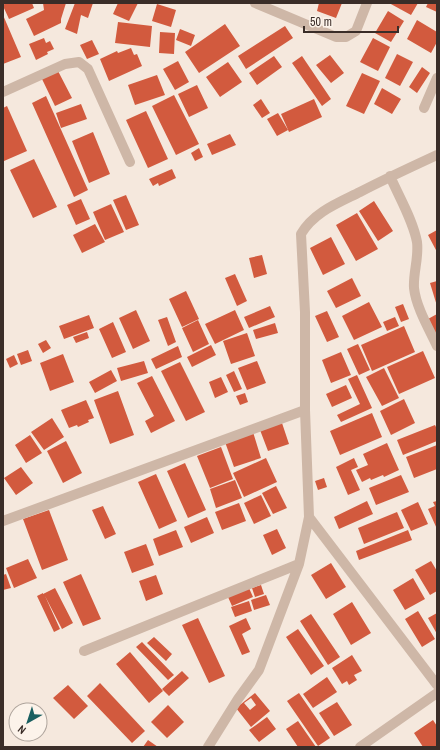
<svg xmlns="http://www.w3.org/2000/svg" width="440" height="750" viewBox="0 0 440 750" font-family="'Archivo Narrow',sans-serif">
  <rect width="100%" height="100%" fill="#f5e8dd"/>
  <path fill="#d25a3e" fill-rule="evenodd" d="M6 3H32L34 8 9 19 3 6V5Z
    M43 3H66L61 19V23L34 36 26 19 44 10Z
    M75 3H93L88 18 81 15 77 34 65 29Z
    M118 3H138L129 21 113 14Z
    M319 3H342L336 18 317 11Z
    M389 3H418L411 15Z
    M428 3H437V12L426 7Z
    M157 4 176 10 171 27 152 21Z
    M388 11 404 21 391 42 375 33Z
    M3 15 21 57 3 64Z
    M417 20 437 32V42L431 53 407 39Z
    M118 22 152 26 150 47 115 43Z
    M225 24 240 46 199 73 185 52Z
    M285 26 293 38 246 69 238 56Z
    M180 29 195 35 191 46 176 40Z
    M160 32 175 33 174 54 159 53Z
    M44 38 46 43 50 41 54 49 47 52 48 54 36 60 29 44Z
    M373 38 390 47 378 71 360 62Z
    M92 40 99 54 87 59 80 45Z
    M131 48 134 55 137 54 142 66 109 81 100 59 117 51 118 53Z
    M397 54 413 62 400 86 385 78Z
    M330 55 344 73 331 83 316 65Z
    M274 56 282 67 257 85 249 73Z
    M302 56 331 99 322 106 292 63Z
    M178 61 189 82 175 90 163 69Z
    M228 62 242 82 220 97 206 77Z
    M422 67 430 73 417 93 409 87Z
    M58 71 72 98 55 106 42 79Z
    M362 73 380 81 364 114 346 106Z
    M157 75 165 95 135 105 128 85Z
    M197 85 208 108 189 117 178 94Z
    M382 88 401 99 392 114 374 104Z
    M174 95 199 144 176 155 152 106Z
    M46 96 88 190 74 197 32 103Z
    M261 99 270 113 262 118 253 105Z
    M314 99 322 117 289 132 281 114Z
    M81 104 87 119 61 128 56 113Z
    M7 106 27 151 4 161 3 158V108Z
    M146 111 168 159 148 168 126 120Z
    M278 113 288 130 277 136 267 119Z
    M93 132 110 174 89 183 72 141Z
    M230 134 236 145 212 155 207 144Z
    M199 148 203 157 195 161 191 153Z
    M34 159 57 207 33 218 10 170Z
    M172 169 176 178 159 186 158 183 153 186 149 179Z
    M126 195 139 225 126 230 113 200Z
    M81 199 90 219 76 225 67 205Z
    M374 201 393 231 378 241 359 211Z
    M111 204 124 232 105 240 93 212Z
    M357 213 378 249 356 261 336 225Z
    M95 224 105 242 82 253 73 235Z
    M437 230V252L428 235Z
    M331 237 345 264 323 275 310 248Z
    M262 255 267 274 254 278 249 258Z
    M235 274 247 301 237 306 225 278Z
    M352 278 361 296 336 308 327 291Z
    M437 281V306L430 283Z
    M186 291 199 319 182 327 169 299Z
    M369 302 382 327 354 340 342 316Z
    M403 304 409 319 401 322 395 307Z
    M270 306 275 317 249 328 244 317Z
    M136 310 150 341 133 349 119 318Z
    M235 310 244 330 215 344 205 324Z
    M327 311 339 337 327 342 315 316Z
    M437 314V339L428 319Z
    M89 315 94 328 64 339 59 326Z
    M167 317 176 342 168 346 158 320Z
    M395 317 399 326 387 331 383 322Z
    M198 320 209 344 193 352 182 328Z
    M113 322 126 352 112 358 99 329Z
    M275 323 278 333 256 339 253 330Z
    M404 326 415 352 372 371 361 345Z
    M87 332 89 338 76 343 73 337Z
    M247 333 255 356 231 364 223 341Z
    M46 340 51 348 43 353 38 344Z
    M358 344 370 370 359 375 347 349Z
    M211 345 216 355 192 367 187 357Z
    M178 346 182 357 156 369 151 359Z
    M28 350 32 361 21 365 17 354Z
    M423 351 435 378 399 394 387 367Z
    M341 352 351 375 331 383 322 360Z
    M63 354 74 382 50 391 40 363Z
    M14 355 18 364 10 368 6 359Z
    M144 361 148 373 121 381 117 368Z
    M257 361 266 383 247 390 238 368Z
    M180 362 205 412 186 421 161 371Z
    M384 368 399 398 382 406 366 377Z
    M111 370 117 381 95 393 89 382Z
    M234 371 242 389 234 392 226 375Z
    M357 375 372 408 341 422 337 415 360 404 348 379Z
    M152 376 175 421 151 433 145 421 154 416 137 383Z
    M221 377 228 392 215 398 209 382Z
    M346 385 352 398 332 407 326 394Z
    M118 391 134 435 110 444 94 400Z
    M245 393 248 402 240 405 236 396Z
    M404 399 415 423 391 435 380 411Z
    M86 400 94 418 88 420 89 422 78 427 77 425 69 428 61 410Z
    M372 413 382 437 340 455 330 431Z
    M52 418 64 437 44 450 31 432Z
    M282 423 289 444 268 451 260 430Z
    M435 425 437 429V441L403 455 397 440Z
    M253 432 261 458 234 467 225 442Z
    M30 435 42 453 26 463 15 445Z
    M66 441 82 473 63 483 47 451Z
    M387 443 399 470 384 477 383 475 371 480 370 478 362 482 356 470 368 465 363 454Z
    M437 445V469L414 478 406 457Z
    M221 447 233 479 210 488 197 456Z
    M266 458 277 482 244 497 233 473Z
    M354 458 358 467 351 470 360 490 348 495 336 467Z
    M185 463 206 510 188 518 167 471Z
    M21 467 33 483 16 495 4 478Z
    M156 474 177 521 159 529 138 482Z
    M401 475 409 492 376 505 369 488Z
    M324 478 327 487 318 490 315 481Z
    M235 480 242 498 216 508 210 489Z
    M276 486 287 508 273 514 262 493Z
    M261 495 271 516 254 524 244 503Z
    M367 501 373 514 339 529 334 517Z
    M437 501V529L428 509 435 506 433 502Z
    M418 502 428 524 411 531 401 510Z
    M239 503 246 521 222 530 215 512Z
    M103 506 116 534 105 539 92 510Z
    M49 510 68 560 42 570 23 519Z
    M397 512 404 528 364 544 358 528Z
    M207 517 214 533 191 543 184 527Z
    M277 529 286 548 272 555 263 535Z
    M176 530 183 547 159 556 153 539Z
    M408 530 412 540 359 560 356 551Z
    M146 544 154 565 132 573 124 552Z
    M28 559 37 578 14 588 6 568Z
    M431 561 437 571V591L430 595 415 570Z
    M331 563 346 587 326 599 311 575Z
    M6 574 11 588 3 590V575Z
    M81 574 101 619 83 626 63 582Z
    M156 575 163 594 146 601 139 581Z
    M413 578 425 599 405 610 393 590Z
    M261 585 264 594 255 597 252 588Z
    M55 588 73 623 62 629 45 596 60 629 54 632 37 596 43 593V594Z
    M249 588 253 597 232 606 228 597Z
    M266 595 270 605 254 610 251 600Z
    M249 601 252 611 235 617 231 607Z
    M352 602 371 633 351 645 333 614Z
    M418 611 435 639 422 647 405 619Z
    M437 613V634L428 618Z
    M311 614 340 657 328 665 300 621Z
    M198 618 225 676 209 683 182 625Z
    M246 618 251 629 242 634 250 652 242 655 229 626Z
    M298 629 324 666 311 675 286 637Z
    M154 637 172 654 166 661 147 643Z
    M142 642 174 675 168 680 136 647Z
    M130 652 163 691 149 703 116 664Z
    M352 655 362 671 354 675 357 680 349 685 347 681 342 684 332 668Z
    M182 671 189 678 169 696 162 689Z
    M327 677 337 692 313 708 303 694Z
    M100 683 145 731 132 743 87 696Z
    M68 685 88 706 74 719 53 698Z
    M255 693 270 711 251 727 236 708ZM251 698 256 705 250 710 244 703Z
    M299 693 330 738 318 746 287 701Z
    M337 702 352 725 334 736 319 713Z
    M168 705 184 722 167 738 151 722Z
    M267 717 276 729 259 742 249 730Z
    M433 720 437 726V747H423L414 733Z
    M298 721 316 747H298L286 729Z
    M148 740 158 747H143Z"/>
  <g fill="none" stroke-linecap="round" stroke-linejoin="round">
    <path stroke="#ceb7a7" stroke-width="10" d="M255 3 336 37H346L356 31 367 3
      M3 92 65 64 79 62 88 69 130 162
      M424 108 437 78
      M390 176C399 197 413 220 417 242 419 258 413 273 414 288 416 307 429 329 437 346
      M309 517 437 685
      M3 521 305 410
      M84 651 299 564
      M208 747 238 699 259 670 299 564 309 517 305 410V312L301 234C314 212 338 203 360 192 385 179 411 167 437 155
      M360 747 437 693"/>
  </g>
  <rect width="440" height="750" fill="none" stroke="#3a2d28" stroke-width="8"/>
  <g transform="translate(28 722) rotate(219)"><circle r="19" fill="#fcf3ea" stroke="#aea49c"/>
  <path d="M0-3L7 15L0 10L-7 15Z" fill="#195f60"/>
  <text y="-6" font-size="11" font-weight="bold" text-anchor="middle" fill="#3a2d28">N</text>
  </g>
  <path d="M304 26v6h94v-6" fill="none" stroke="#3a2d28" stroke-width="2"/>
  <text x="310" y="26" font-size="12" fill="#3a2d28" stroke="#fcf3ea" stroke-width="3" paint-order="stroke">50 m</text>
</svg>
